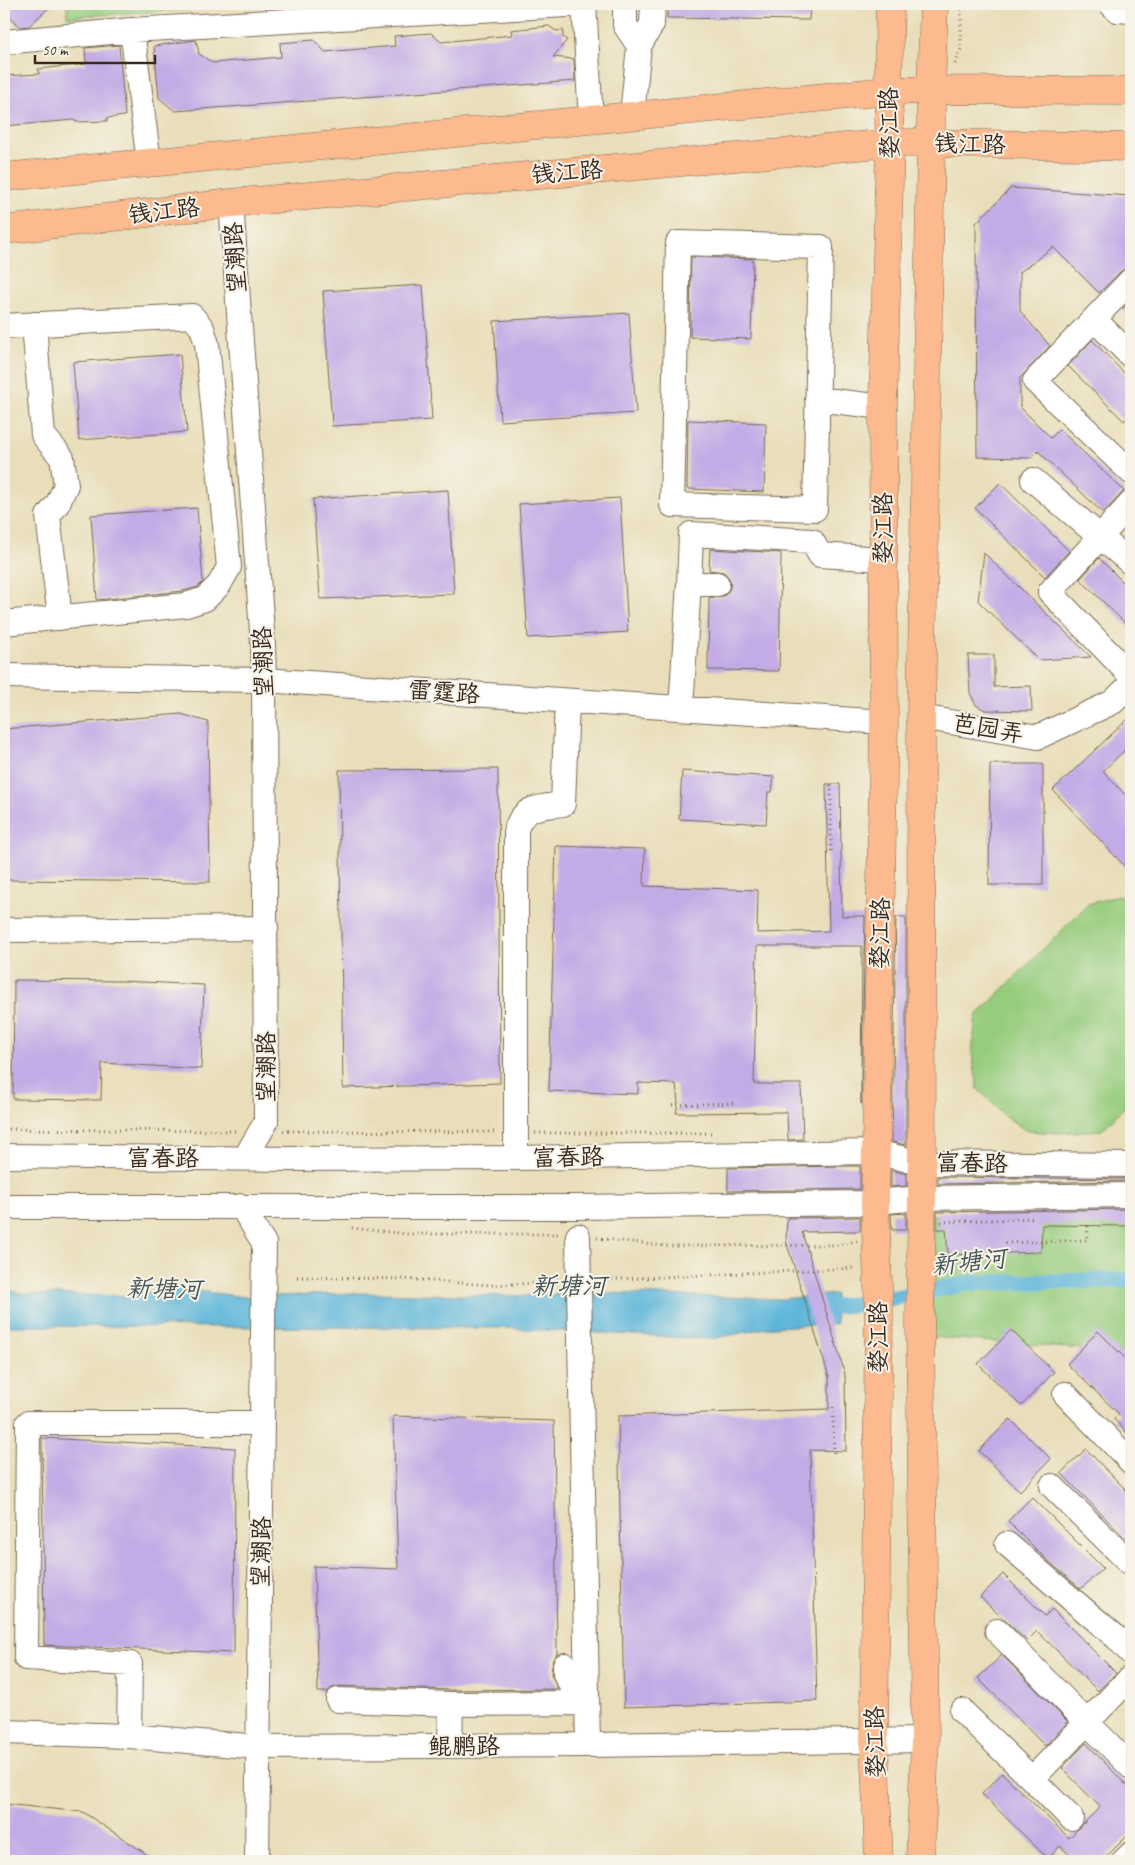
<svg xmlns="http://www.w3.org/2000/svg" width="1135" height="1865" viewBox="0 0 1135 1865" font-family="Caveat,'LXGW WenKai TC',sans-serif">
  <rect width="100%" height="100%" fill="#f7f3e8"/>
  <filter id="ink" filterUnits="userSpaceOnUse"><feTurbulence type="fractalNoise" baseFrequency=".02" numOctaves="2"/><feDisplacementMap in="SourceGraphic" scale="10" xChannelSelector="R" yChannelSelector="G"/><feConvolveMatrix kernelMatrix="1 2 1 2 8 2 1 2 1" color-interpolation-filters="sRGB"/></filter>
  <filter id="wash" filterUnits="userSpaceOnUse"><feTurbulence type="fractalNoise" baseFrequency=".0096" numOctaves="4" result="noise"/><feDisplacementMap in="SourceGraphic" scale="20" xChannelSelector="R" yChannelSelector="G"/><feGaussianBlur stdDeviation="1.12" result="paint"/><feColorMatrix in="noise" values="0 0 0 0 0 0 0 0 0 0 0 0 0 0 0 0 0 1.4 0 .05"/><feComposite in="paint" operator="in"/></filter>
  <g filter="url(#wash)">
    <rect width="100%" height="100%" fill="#e9deb9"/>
    <path fill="#96cc7d" stroke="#687b4e" d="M67 4H229L230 7 67 17Z
      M1117 896 1131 897V1100L1102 1130 1058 1133 1027 1131 1006 1117 978 1089 972 1054 976 1016 1088 904Z
      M1131 1212V1353L931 1337 933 1215Z"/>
    <path fill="#5db6da" stroke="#4c707c" d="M169 1287 245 1297 366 1293 513 1296 604 1293 782 1299 835 1294 836 1324 772 1327 710 1339 504 1328 4 1326V1289L25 1294 134 1296Z"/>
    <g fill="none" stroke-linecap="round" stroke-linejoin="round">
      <path stroke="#5db6da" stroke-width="16" d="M813 1309 866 1303 971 1283 1131 1280"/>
    </g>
    <g id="blocks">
      <path fill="#c3ace6" d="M4 4H53L29 26 20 27 4 10Z
        M668 4H810L809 20 667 18Z
        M549 26 556 31 563 30V37L567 40 553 57 574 59 575 81 175 111 159 98 154 46 196 40 199 54 213 63 281 57 280 43 314 40 325 52 395 46 394 36 431 33 441 42 512 35 511 30Z
        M119 45 125 116 107 118V121L76 122 74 120 4 126V76L39 74 38 69 86 64 85 48Z
        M1011 188 1131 196V267L1121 271 1099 293 1053 247 1020 272V311L1050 346 1020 378V407L1051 438 1059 429 1124 491 1103 513 1038 451 1031 458 977 457 976 223Z
        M691 257 753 259 751 339 690 337Z
        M423 285 432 420 332 426 323 291Z
        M1131 300V318L1122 309Z
        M629 313 636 413 500 421 494 321Z
        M1092 340 1131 380V414L1124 421 1068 366Z
        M180 354 187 432 79 440 73 362Z
        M688 420 766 423 764 492 687 489Z
        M1000 483 1069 551 1045 577 975 508Z
        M448 490 454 594 320 599 313 499Z
        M620 498 628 632 528 638 519 504Z
        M197 508 203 582 198 587 183 591 97 600 91 515Z
        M710 549 781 553 779 671 708 670 709 598 724 596 729 590 731 584 729 578 724 572 709 570Z
        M984 553 1091 657 1039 660 978 601Z
        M1099 558 1131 590V629L1080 579Z
        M968 655H994V687L1031 686 1032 711 985 710 976 705 970 693Z
        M181 714 208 722 210 882 8 880 4 871V729Z
        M1131 716V744L1103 771 1131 801V873L1053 790Z
        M990 764H1043V885H989Z
        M498 769 500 1083 343 1088 339 770Z
        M682 771 774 777 772 792H768L766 824 679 819Z
        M826 784H840L842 916H865L861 1104 862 946H757L754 1084H801L803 1139 788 1140 787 1112 676 1113 678 1103 676 1084 638 1083V1094L549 1091 556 846 645 849 644 886 758 890 757 933 829 931Z
        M896 917H906V1145L892 1142Z
        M14 980 122 981 204 985 201 1069 102 1063 101 1100 13 1099Z
        M844 1166H860V1189L728 1191V1168Z
        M891 1170 906 1174V1186L891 1187Z
        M938 1177 1131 1179V1181L938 1184Z
        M1131 1209V1226L1042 1225 1041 1252 948 1255 946 1229H937V1212Z
        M906 1213V1230H892L891 1214Z
        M860 1217V1231L802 1232 845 1374 846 1451 810 1450 817 1701 624 1707 618 1416 829 1409V1377L786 1241 787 1218Z
        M1011 1330 1054 1372 1021 1406 978 1364Z
        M1098 1331 1131 1364V1437L1114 1419 1119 1414 1067 1364Z
        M393 1416 554 1421 557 1654 553 1659 551 1674 558 1689 451 1690 338 1686 332 1688 327 1692H318L314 1566 398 1569Z
        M1010 1419 1051 1459 1020 1491 979 1451Z
        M42 1438 235 1448 234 1653 44 1645Z
        M1086 1449 1131 1495V1544L1061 1473Z
        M1032 1497 1103 1568 1081 1589 1045 1558 1008 1521Z
        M1003 1574 1045 1616 1052 1609 1116 1673 1098 1691 1037 1631 1027 1641 980 1597Z
        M1002 1655 1068 1722 1045 1746 978 1678Z
        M1086 1743 1131 1790V1832L1102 1861H1076L1060 1846 1048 1859 982 1794 1002 1773 1069 1838 1100 1807 1062 1768Z
        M4 1804 83 1812 157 1861H4Z"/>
    </g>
  </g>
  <g filter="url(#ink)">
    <use href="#blocks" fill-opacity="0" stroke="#786954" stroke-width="1"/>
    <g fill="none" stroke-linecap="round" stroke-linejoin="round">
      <g stroke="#786954" stroke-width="26">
        <path id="minor" d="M1111 4 1117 10 1131 11
          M625 9V25L639 46
          M132 30 584 4 591 119
          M4 42 132 30 149 163
          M632 115 639 46 652 24 653 4
          M231 203 263 645 264 680 266 1122 245 1158
          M678 243 821 247 815 509 672 505Z
          M1131 280 1035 381 1131 472
          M1094 319 1131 356
          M34 324 43 435 62 458 66 485 58 503 48 516 60 618
          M4 326 192 316 202 328 207 344 229 567 219 585 205 599 186 605 4 623
          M817 399 883 407
          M1033 480 1131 563
          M1131 503 1050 592 1131 676
          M689 584 691 534 812 541 820 555 883 559
          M4 676 264 680 884 722
          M681 708 689 584H717
          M921 717 1038 737 1113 702 1131 684
          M4 930 266 928
          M4 1156 291 1159 516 1158 876 1152 921 1163 1131 1165
          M516 1158V830C523 805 542 807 563 804L567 701
          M241 1206 264 1243 257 1861
          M4 1207H578L862 1203 922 1198 1131 1195
          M578 1236 588 1745
          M1065 1394 1131 1462
          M1052 1486 1131 1564
          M1007 1544 1117 1638 1131 1653
          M997 1631 1131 1767
          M565 1665V1674L581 1703
          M338 1700 451 1704 587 1703
          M962 1711 1032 1779 1131 1677
          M4 1732 129 1736 259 1747 588 1745 925 1740
          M129 1736 130 1664 26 1658 28 1423H262
          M450 1746 451 1704
          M1032 1779 1071 1818
          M1124 1861 1131 1854"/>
      </g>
      <g stroke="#786954" stroke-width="29">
        <path id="major" d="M4 177 888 91 931 90 1131 91
          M4 230 231 203 890 143H931L1131 147
          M879 1861 874 1740 879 1314 875 1203 884 722 883 407 890 143 888 91 890 4
          M920 1861 925 1740 920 1321 922 1198 921 717 931 143V90L934 4"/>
      </g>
      <path stroke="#786954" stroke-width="3" stroke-dasharray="1 4" stroke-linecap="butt" d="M955 64 961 49V4
        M831 851V784
        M672 1105 735 1103
        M4 1129 239 1131
        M283 1131 497 1132
        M535 1133H714
        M941 1222 1034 1218
        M352 1228 407 1234H561
        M597 1238 665 1246 837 1245 857 1241
        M1005 1243 1087 1240 1088 1225
        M297 1277 403 1279 490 1285 561 1282
        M597 1280 856 1268
        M833 1407 834 1457"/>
      <use href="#minor" stroke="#fff" stroke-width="24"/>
      <use href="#major" stroke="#fcba8e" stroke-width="28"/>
    </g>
  </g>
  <g text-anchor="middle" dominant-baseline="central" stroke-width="4" stroke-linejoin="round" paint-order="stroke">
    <g font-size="24" fill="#3b2a1e" stroke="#f7f3e8">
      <text transform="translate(889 123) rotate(-91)">婺江路</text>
      <text transform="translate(970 144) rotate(1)">钱江路</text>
      <text transform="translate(567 172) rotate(-5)">钱江路</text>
      <text transform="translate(164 211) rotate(-7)">钱江路</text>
      <text transform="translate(235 258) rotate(-94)">望潮路</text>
      <text transform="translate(883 528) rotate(-90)">婺江路</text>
      <text transform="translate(263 662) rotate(-92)">望潮路</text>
      <text transform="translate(444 692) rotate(4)">雷霆路</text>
      <text transform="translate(988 728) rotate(10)">芭园弄</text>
      <text transform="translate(880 933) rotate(-89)">婺江路</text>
      <text transform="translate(266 1067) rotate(-90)">望潮路</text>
      <text transform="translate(568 1157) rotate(-1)">富春路</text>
      <text x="163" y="1158">富春路</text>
      <text transform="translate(972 1163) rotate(1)">富春路</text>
      <text transform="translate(878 1337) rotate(-90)">婺江路</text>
      <text transform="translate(261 1552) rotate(-89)">望潮路</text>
      <text transform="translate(875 1742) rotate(-91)">婺江路</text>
      <text x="464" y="1746">鲲鹏路</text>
    </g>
    <g font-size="25" font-style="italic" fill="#455456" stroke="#f7f3e8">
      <text transform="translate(969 1262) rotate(-6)">新塘河</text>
      <text x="569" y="1286">新塘河</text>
      <text transform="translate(164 1289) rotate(1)">新塘河</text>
    </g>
  </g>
  <rect width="1135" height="1865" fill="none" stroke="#f7f3e8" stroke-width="20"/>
  <path d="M35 55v8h120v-8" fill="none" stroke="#3b2a1e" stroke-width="2.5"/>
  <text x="42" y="55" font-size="15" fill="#3b2a1e" stroke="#f7f3e8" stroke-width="4" paint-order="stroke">50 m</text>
</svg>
